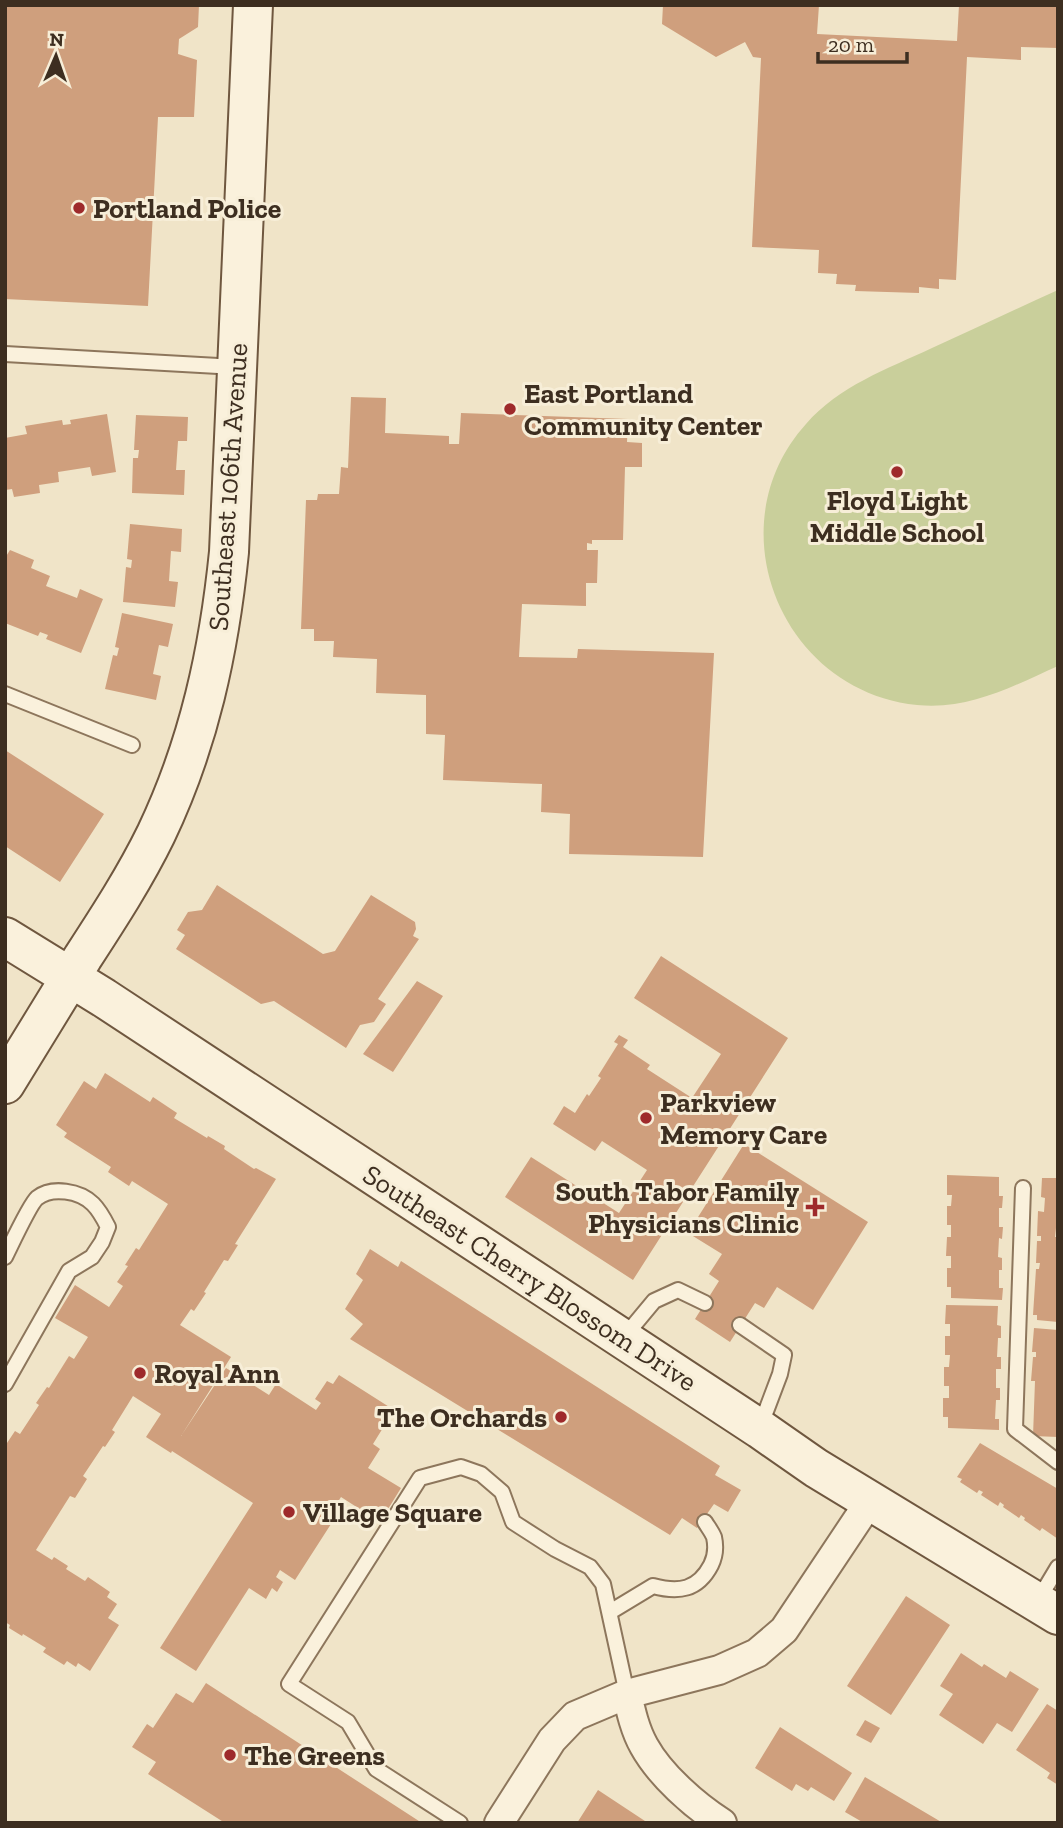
<svg xmlns="http://www.w3.org/2000/svg" width="1063" height="1828" viewBox="0 0 1063 1828" font-family="'Zilla Slab',serif">
  <rect width="100%" height="100%" fill="#f0e4c8"/>
  <path fill="#c9cf9b" d="M1058 290V666C1011 687 970 710 917 705 781 691 714 526 806 424 839 386 887 369 932 348 974 329 1016 309 1058 290Z"/>
  <path fill="#cf9f7d" d="M5 5H199L198 27 179 39 178 54 197 60 194 117H158L148 306 5 299Z
    M663 5H819L817 34 957 41 959 5H1058V48L1021 47V60L967 57 956 280 939 279V289L919 287V293L855 291 856 285 836 284 837 274 818 273 819 250 752 247 761 58 753 57 745 42 716 57 662 24Z
    M351 397 386 398 385 433 449 436V444H459L461 413 628 419 627 442 642 443V467H625L623 540H592V544L587 543V550H598L597 583H586V606L522 604 519 657 577 658 578 649 714 653 703 857 569 854 570 814 541 812 542 784 443 780 445 735 426 734V695L376 693 377 659 333 657 334 641H314V629H301L306 500H317L318 494H339L341 467 348 468Z
    M107 414 116 472 92 476 90 467 58 472 59 482 39 485 40 493 14 497 12 489 5 490V438L27 434 25 426 62 420 63 425 71 424 70 420Z
    M136 415 188 417 187 441H178L176 470H185L184 495 132 493 133 458H138L139 450H134Z
    M130 524 182 529 181 552 171 551 169 581 178 582 175 607 123 602 126 567 131 568 132 560 127 559Z
    M10 550 34 560 31 568 50 576 46 586 77 598 80 589 103 599 81 653 46 639 48 635 40 632 38 636 5 623 7 614H5V558Z
    M122 613 173 624 168 647 159 645 153 674 161 676 156 700 105 689 113 655 117 656 119 648 115 647Z
    M5 750 104 814 60 882 5 846Z
    M217 885 323 954 335 951 371 895 415 922 416 929 413 936 419 939 378 999 386 1004 374 1022 360 1025 346 1048 274 1001 261 1004 176 949 185 935 177 930 188 912 202 910Z
    M661 956 788 1038 633 1280 505 1197 531 1157 619 1213 647 1170 602 1141 595 1151 553 1124 564 1106 575 1113 587 1094 589 1096 601 1078 598 1076 618 1044 614 1042 619 1035 628 1040 623 1047 650 1065 647 1069 692 1098 721 1054 634 998Z
    M417 981 443 996 393 1072 363 1054Z
    M105 1073 150 1102 153 1097 177 1113 174 1118 207 1138 208 1136 225 1146 224 1149 254 1169 256 1168 276 1179 235 1244 238 1245 228 1261 224 1260 204 1292 206 1293 194 1311 191 1309 180 1325 231 1357 181 1436 226 1368 269 1395 276 1384 316 1410 321 1403 315 1399 327 1381 333 1384 339 1375 394 1410 373 1444 380 1449 368 1468 401 1488 380 1522 341 1497 326 1521 331 1524 295 1580 280 1570 276 1577 283 1582 277 1592 272 1588 266 1599 249 1588 196 1671 160 1648 253 1503 172 1451 171 1453 146 1437 161 1414 133 1396 112 1430 115 1432 105 1447 103 1446 83 1476 87 1479 75 1498 70 1496 36 1550 52 1560 54 1557 68 1566 66 1569 85 1581 88 1577 110 1592 107 1597 117 1604 108 1618 119 1625 90 1671 78 1663 76 1667 67 1661 64 1665 43 1652 46 1648 23 1634 22 1636 9 1628 10 1625 5 1622V1446L15 1431 20 1434 39 1405 36 1403 47 1387 49 1388 69 1356 74 1359 88 1337 55 1318 75 1285 109 1307 123 1286 117 1282 128 1266 125 1265 136 1248 139 1250 168 1204 132 1181 129 1186 108 1172 111 1167 64 1137 67 1133 56 1125 84 1081 96 1089Z
    M744 1144 868 1222 813 1310 777 1287 764 1308 755 1303 730 1342 695 1319 719 1281 709 1274 722 1254 688 1233Z
    M947 1175 999 1177V1196H1003L1002 1208H999V1227H1003L1002 1239 999 1238 998 1257 1002 1258V1270H999V1288H1003L1002 1300 951 1298V1287H947V1268H951V1256H946L947 1237H951V1225H947V1206H951L952 1195H947Z
    M1042 1178H1058V1228H1056L1055 1237H1058V1322L1037 1320V1315H1033L1036 1269H1039L1040 1263H1036L1037 1241H1041V1236H1037L1038 1211 1044 1212 1045 1198 1041 1197Z
    M370 1249 398 1267 401 1261 720 1466 715 1475 741 1490 728 1512 714 1504 697 1528 682 1518 670 1535 350 1339 363 1324 345 1309 363 1280 356 1274Z
    M946 1305 998 1306 997 1325 1001 1326V1338H998L997 1357H1001V1369H996V1388H1000V1400H996L995 1419H999V1430L948 1428V1417H943V1398H949V1386H944V1367H949L950 1355H945V1336H950V1324H945Z
    M1034 1328 1058 1330V1437L1033 1436 1035 1381H1031L1033 1357H1036V1352H1032Z
    M980 1443 1058 1489V1539L1042 1528 1040 1531 1024 1520 1025 1518 1021 1515 1019 1518 1003 1507 1004 1505 1000 1502 998 1506 981 1495 983 1492 979 1490 977 1493 960 1482 962 1479 957 1477Z
    M906 1596 950 1625 891 1715 847 1686Z
    M961 1653 982 1667 984 1664 1006 1678 1010 1671 1039 1689 1012 1732 997 1723 983 1744 939 1715 953 1694 940 1686Z
    M206 1683 422 1823H225L148 1774 156 1762 132 1747 147 1724 153 1728 176 1693 193 1703Z
    M1047 1704 1058 1711V1785L1047 1778 1050 1773 1016 1750Z
    M865 1720 880 1728 871 1743 856 1735Z
    M780 1727 852 1773 834 1801 811 1787 808 1791 796 1784 792 1791 755 1768Z
    M865 1777 943 1823H864L845 1812Z
    M598 1790 648 1823H577Z"/>
  <g fill="none" stroke-linecap="round" stroke-linejoin="round">
    <g stroke="#8d765c" stroke-width="18">
      <path id="lane" d="M5 354 236 367
        M5 694 132 745
        M1023 1188 1015 1429 1058 1462
        M5 1257C11 1245 30 1204 37 1198 52 1186 80 1191 93 1204 100 1211 104 1219 108 1227L102 1242 92 1257 69 1271 5 1384
        M740 1325 784 1355 780 1374 760 1427
        M624 1337 654 1301 678 1290 705 1303
        M1037 1602 1058 1567
        M610 1612 653 1586C679 1593 698 1590 711 1565 715 1557 716 1546 714 1537 712 1532 708 1527 705 1522
        M460 1823 376 1769 348 1722 289 1684 420 1478 461 1467 481 1474 502 1492 513 1522 555 1549 590 1567 603 1584 627 1694"/>
    </g>
    <g stroke="#8d765c" stroke-width="32">
      <path id="street" d="M627 1694C631 1712 635 1730 644 1746 660 1775 694 1805 722 1823
        M499 1823 552 1740 575 1716 627 1694 719 1670 757 1653 784 1630 870 1501"/>
    </g>
    <g stroke="#6f573f" stroke-width="42">
      <path id="secondary" d="M5 937 104 998 760 1429 816 1468 1058 1615
        M5 1084C31 1042 57 999 83 957 109 917 135 877 156 834 199 744 219 651 229 552L253 5"/>
    </g>
    <use href="#lane" stroke="#faf1dc" stroke-width="14"/>
    <use href="#street" stroke="#faf1dc" stroke-width="28"/>
    <use href="#secondary" stroke="#faf1dc" stroke-width="38"/>
  </g>
  <g fill="#9e2a2b" stroke="#f7eed8" stroke-width="2.5">
    <circle cx="79" cy="208" r="7"/>
    <circle cx="510" cy="409" r="7"/>
    <circle cx="897" cy="472" r="7"/>
    <circle cx="646" cy="1118" r="7"/>
    <path d="M811.5 1196.5h7v7h7v7h-7v7h-7v-7h-7v-7h7z"/>
    <circle cx="140" cy="1373" r="7"/>
    <circle cx="561" cy="1417" r="7"/>
    <circle cx="289" cy="1512" r="7"/>
    <circle cx="230" cy="1755" r="7"/>
  </g>
  <g text-anchor="middle" dominant-baseline="central" stroke-width="6" stroke-linejoin="round" paint-order="stroke">
    <g font-size="28" font-weight="bold" fill="#3d2e20" stroke="#f7eed8" text-anchor="start">
      <text x="93" y="208">Portland Police</text>
      <text x="524" y="393">East Portland<tspan x="524" dy="32">Community Center</tspan></text>
      <text x="897" y="500" text-anchor="middle">Floyd Light<tspan x="897" dy="32">Middle School</tspan></text>
      <text x="660" y="1102">Parkview<tspan x="660" dy="32">Memory Care</tspan></text>
      <text x="799" y="1191" text-anchor="end">South Tabor Family<tspan x="799" dy="32">Physicians Clinic</tspan></text>
      <text x="154" y="1373">Royal Ann</text>
      <text x="547" y="1417" text-anchor="end">The Orchards</text>
      <text x="303" y="1512">Village Square</text>
      <text x="244" y="1755">The Greens</text>
    </g>
    <g font-size="28" fill="#3d2e20" stroke="#f7eed8">
      <text transform="translate(228 487) rotate(-86)">Southeast 106th Avenue</text>
      <text transform="translate(530 1278) rotate(33)">Southeast Cherry Blossom Drive</text>
    </g>
  </g>
  <rect width="1063" height="1828" fill="none" stroke="#3d2e20" stroke-width="14"/>
  <g transform="translate(56 56) rotate(2)" stroke="#f7eed8" stroke-width="5" paint-order="stroke">
  <path d="M0-5L12 26L0 18L-12 26Z" fill="#3d2e20"/>
  <text y="-10" font-size="19" font-weight="bold" text-anchor="middle" fill="#3d2e20">N</text>
  </g>
  <path d="M818 52v10h89v-10" fill="none" stroke="#3d2e20" stroke-width="3.5"/>
  <text x="828" y="52" font-size="21" fill="#3d2e20" stroke="#f7eed8" stroke-width="5" paint-order="stroke">20 m</text>
</svg>
